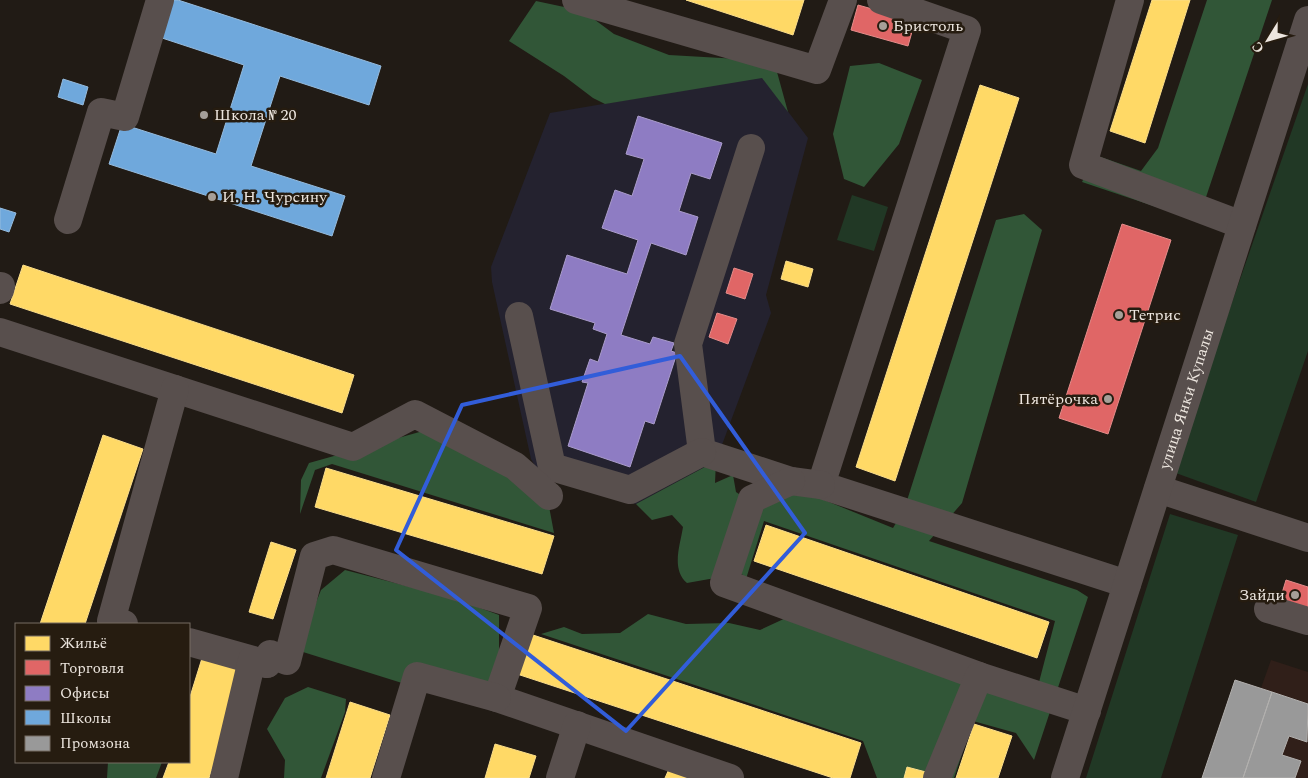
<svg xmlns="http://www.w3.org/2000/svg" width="1308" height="778" viewBox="0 0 1308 778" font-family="Spectral,serif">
  <rect width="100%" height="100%" fill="#211b15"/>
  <path fill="#24222f" d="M762 77 808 138 766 295 771 313 716 461 636 504 541 476 531 459 492 282 491 267 550 113Z"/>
  <path fill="#301f19" d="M1271 660 1308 672V778H1202L1235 680 1261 688Z"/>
  <path fill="#213825" d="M1308 84V351L1256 502 1173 472Z
    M852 195 888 207 874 251 837 240Z
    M1170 514 1238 535 1161 778H1086Z"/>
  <path fill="#315637" d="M1207 0H1272L1198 221 1082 182 1095 155 1141 171 1158 148Z
    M536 1 583 11 614 34 669 55 739 59 777 72 788 112 762 78 605 104 593 98 564 76 509 41Z
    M879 63 922 80 899 144 864 187 844 179 833 134 850 66Z
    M1024 214 1042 230 962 503 929 541 1077 590 1088 597 1034 760 1016 733 973 721 954 778H877L863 741 541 634 564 627 582 634 620 633 648 614 686 624 729 623 760 630 788 617 1038 686 1055 621 764 521 746 579 726 555 715 578 687 583C671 569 680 546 683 527L672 515 652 520 636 504 716 461 715 483 733 475 736 492 760 508 797 489 893 528 904 510 996 220Z
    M423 431 494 458 548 501 554 533 332 464 315 470 300 514 301 480 309 463Z
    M345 570 453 598 499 615V671L488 687 402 683 303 652 309 620 321 590Z
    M308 687 346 699 345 712 321 778H284L285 760 267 729 285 698Z
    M108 762H162L156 778H107Z"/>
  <path fill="#ffd966" stroke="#fadd8a" d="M686 0H804L793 35Z
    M1152 0H1190L1145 143 1110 131Z
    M980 85 1019 98 895 481 856 467Z
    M786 261 813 269 808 287 781 279Z
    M23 265 354 375 342 413 10 304Z
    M103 435 143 449 85 624H40Z
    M326 468 554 536 542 574 315 507Z
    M766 525 1049 622 1037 658 754 561Z
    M271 542 296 550 273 619 249 612Z
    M530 634 861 743 850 778H833L517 674Z
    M203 655 245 668 209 778H163L169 762H189V700Z
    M350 702 390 715 370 778H326Z
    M974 724 1012 736 998 778H956Z
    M495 744 536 756 529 778H485Z
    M907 767 926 772 924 778H904Z
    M669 769 694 778H665Z"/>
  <path fill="#e06666" stroke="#e48c8a" d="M858 5 915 21 908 46 851 30Z
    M1122 224 1171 240 1108 434 1059 418Z
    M734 268 753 274 745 299 726 293Z
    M717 313 737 319 728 344 709 337Z
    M1286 580 1308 587V612L1279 603Z"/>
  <path fill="#8e7cc3" stroke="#aa9ccb" d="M638 116 722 143 710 179 691 173 679 211 698 217 686 255 651 243 621 335 650 344 653 337 674 343 671 351 677 353 654 424 645 421 630 467 568 446 588 383 582 382 590 359 598 362 607 334 593 329 595 323 550 309 567 255 627 274 638 240 602 228 615 190 632 196 644 159 626 154Z"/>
  <path fill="#6fa8dc" stroke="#95bbdd" d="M170 0H178L381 66 369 105 280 76 251 166 345 196 332 236 109 164 122 124 216 154 244 65 159 37Z
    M63 79 88 87 83 105 58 97Z
    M0 208 16 213 9 232 0 229Z"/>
  <path fill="#999" stroke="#b2b0ae" d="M1235 680 1272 692 1243 778H1202Z
    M1272 692 1308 704 1307 742 1289 736 1282 755 1301 761 1295 778H1243Z"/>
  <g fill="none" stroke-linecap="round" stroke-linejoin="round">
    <g stroke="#584f4d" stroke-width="28">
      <path d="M576 0 817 70 843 0"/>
      <path d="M881 0 967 30 821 485 1127 584"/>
      <path d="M1130 0 1083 165 1242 225"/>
      <path d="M751 148 688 344 702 452 791 481 821 485"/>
      <path d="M68 220 101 112 125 117 160 0"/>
      <path d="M0 290 1 286"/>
      <path d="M519 316 552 467 630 490 702 452"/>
      <path d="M0 332 353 447 415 414 515 466 549 496"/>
      <path d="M791 481 752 499 724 583 979 676"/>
      <path d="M1158 489 1308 538"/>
      <path d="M1268 609 1308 621"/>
      <path d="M124 624 111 621 175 389"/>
      <path d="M189 642 267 664"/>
      <path d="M224 778 252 660 267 664 270 654 287 661 314 556 333 550 528 608 497 698 730 778"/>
      <path d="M386 778 417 676 497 698"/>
      <path d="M560 778 577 725"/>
      <path d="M937 778 979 676 1087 711"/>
      <path id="s1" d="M1065 778 1308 20"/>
    </g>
  </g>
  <path fill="none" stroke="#325dd9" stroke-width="4" stroke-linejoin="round" d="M680 356 805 533 626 731 396 550 462 405Z"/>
  <g fill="#a69f98" stroke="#261c10" stroke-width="2">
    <circle cx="883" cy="26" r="5"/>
    <circle cx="204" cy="115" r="5"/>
    <circle cx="212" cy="197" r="5"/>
    <circle cx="1119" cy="315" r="5"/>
    <circle cx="1108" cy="399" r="5"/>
    <circle cx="1295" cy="595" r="5"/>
  </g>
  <g text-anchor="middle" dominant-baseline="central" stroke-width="5" stroke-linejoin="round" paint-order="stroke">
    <g font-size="16" fill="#ede6df" stroke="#261c10" text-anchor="start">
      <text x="893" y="26">Бристоль</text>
      <text x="214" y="115">Школа № 20</text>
      <text x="222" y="197">И. Н. Чурсину</text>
      <text x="1129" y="315">Тетрис</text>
      <text x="1098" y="399" text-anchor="end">Пятёрочка</text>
      <text x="1285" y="595" text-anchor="end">Зайди</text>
    </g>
    <g font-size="16" fill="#ede6df" stroke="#261c10">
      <text stroke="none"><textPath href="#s1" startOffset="398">улица Янки Купалы</textPath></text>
    </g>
  </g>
  <rect x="15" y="623" width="175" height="140" fill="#261c10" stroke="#766d63"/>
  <rect x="25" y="636" width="25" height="15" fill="#ffd966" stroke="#766d63"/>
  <text x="60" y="648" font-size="15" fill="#ede6df">Жильё</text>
  <rect x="25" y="660" width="25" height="15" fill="#e06666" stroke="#766d63"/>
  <text x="60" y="673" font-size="15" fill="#ede6df">Торговля</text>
  <rect x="25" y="686" width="25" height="15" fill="#8e7cc3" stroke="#766d63"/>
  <text x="60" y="698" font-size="15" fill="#ede6df">Офисы</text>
  <rect x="25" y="710" width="25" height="15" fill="#6fa8dc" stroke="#766d63"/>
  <text x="60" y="723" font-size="15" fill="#ede6df">Школы</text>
  <rect x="25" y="736" width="25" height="15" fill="#999999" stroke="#766d63"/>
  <text x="60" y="748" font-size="15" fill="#ede6df">Промзона</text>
  <g transform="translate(1268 40) rotate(233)" stroke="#261c10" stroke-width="4" paint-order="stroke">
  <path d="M0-4L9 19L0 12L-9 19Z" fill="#ede6df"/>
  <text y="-8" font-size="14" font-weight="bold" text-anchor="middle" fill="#ede6df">С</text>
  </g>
</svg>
